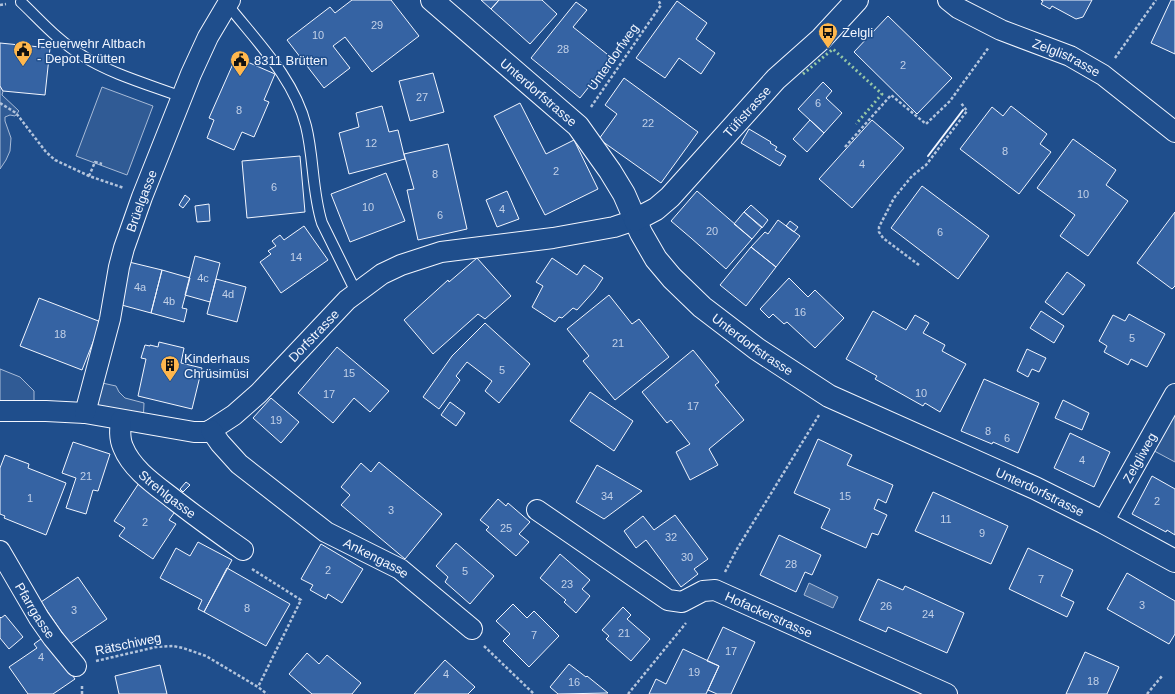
<svg xmlns="http://www.w3.org/2000/svg" width="1175" height="694" viewBox="0 0 1175 694" font-family="Arial,sans-serif">
  <rect width="100%" height="100%" fill="#1f4e8c"/>
  <path fill="#305b95" stroke="#a8bbd7" d="M0 86 3 91 2 95 19 111 15 116 10 115 5 117V121L11 138 10 151 6 160 0 169Z
    M102 87 153 106 127 175 76 156Z
    M0 369 20 377 34 391V411H0Z
    M93 381 116 386 119 392 125 398 144 403 143 424 85 413Z
    M1175 394V462L1145 446Z"/>
  <path fill="#446ba0" stroke="#a8bbd7" d="M809 583 838 597 833 608 804 595Z"/>
  <path fill="#3563a3" stroke="#f2f6ff" d="M352 0H391L419 36 372 72 345 37 333 46 350 68 324 88 287 40 330 7 335 13Z
    M481 0H499L491 9Z
    M499 0H542L557 14 530 44 491 9Z
    M1041 0H1092L1083 17 1076 19 1052 6 1050 9 1041 4 1043 1Z
    M1171 0H1175V54L1151 43Z
    M677 1 707 23 696 39 715 53 701 74 679 58 665 78 636 58Z
    M576 2 587 10 573 27 612 58 580 98 531 58Z
    M888 16 952 78 917 114 854 52Z
    M0 43 50 48 45 95 3 91 0 86Z
    M236 57 275 74 264 100 269 102 254 137 242 132 234 150 207 138 214 120 209 118Z
    M433 73 444 112 410 121 399 81Z
    M624 78 698 132 661 183 599 139 617 114 605 105Z
    M823 82 832 91 826 98 842 113 824 133 798 109Z
    M520 103 546 154 574 140 598 189 545 215 494 116Z
    M382 106 389 132 398 130 405 159 349 174 339 133 359 127 356 113Z
    M1011 106 1047 134 1040 144 1051 152 1019 194 960 149 992 107 1003 116Z
    M810 120 824 133 807 152 793 139Z
    M872 120 904 148 852 208 819 179Z
    M749 129 771 142 770 143 777 147 775 150 786 156 780 166 741 143Z
    M1073 139 1116 170 1106 185 1128 201 1088 256 1060 236 1075 215 1037 188Z
    M448 144 467 229 418 240 407 190 414 189 404 154Z
    M300 156 305 212 247 218 242 161Z
    M386 173 405 221 350 242 331 194Z
    M922 186 989 236 958 279 891 228Z
    M507 191 519 219 497 227 486 200Z
    M697 191 752 239 726 269 691 238 671 221Z
    M185 195 190 199 183 208 179 205Z
    M209 204 210 221 197 222 195 206Z
    M751 205 768 220 762 228 744 212Z
    M744 212 762 227 752 239 734 224Z
    M1175 212V286L1172 289 1137 263Z
    M778 220 800 236 776 267 751 247 765 232 768 234Z
    M790 221 798 227 794 232 786 226Z
    M304 226 328 260 281 293 260 262 271 254 268 251 276 246 272 241 280 235 284 240Z
    M751 247 776 267 746 306 720 285Z
    M195 256 220 263 210 302 185 295Z
    M477 258 511 296 485 319 478 314 433 354 404 320 448 280 449 282Z
    M552 258 577 275 584 265 603 278 595 290 577 310 573 308 562 318 559 317 555 322 532 307 543 286 536 282Z
    M129 262 162 270 151 313 118 304Z
    M162 270 190 278 182 308 187 309 184 322 151 313Z
    M1067 272 1085 285 1063 315 1045 302Z
    M789 278 808 297 815 290 844 318 815 348 787 322 784 324 773 314 769 318 760 309Z
    M216 279 246 287 237 322 207 314Z
    M609 295 632 324 639 319 669 357 615 400 583 361 589 356 567 329Z
    M39 298 101 322 82 370 20 346Z
    M873 311 906 330 915 315 929 323 923 333 945 345 942 351 966 364 940 412 925 403 923 406 875 379 877 376 846 359Z
    M1041 311 1064 326 1054 343 1030 328Z
    M1129 314 1165 334 1147 367 1131 359 1128 365 1104 352 1107 346 1099 341 1113 315 1125 321Z
    M485 323 530 364 499 403 485 391 492 381 467 362 456 376 460 380 439 409 423 397 452 356Z
    M159 342 184 348 181 363 202 368 192 409 138 396 146 359 141 358 145 345 150 346V345L158 347Z
    M337 347 389 391 370 412 354 398 333 423 298 393Z
    M1027 349 1046 358 1039 372 1032 369 1028 377 1017 371Z
    M693 350 719 382 715 385 744 420 709 449 718 465 690 480 676 452 690 444 671 420 667 423 642 392Z
    M984 379 1039 403 1018 453 993 442 992 444 961 431Z
    M590 392 633 421 614 451 570 421Z
    M271 398 299 422 281 443 253 418Z
    M1063 400 1089 413 1082 430 1055 418Z
    M450 402 465 413 456 426 441 415Z
    M1070 433 1110 452 1094 487 1054 468Z
    M818 439 852 455 847 465 893 485 886 503 878 499 874 509 887 515 878 535 872 533 866 548 821 528 830 509 794 493Z
    M73 442 110 454 98 491 93 490 86 514 66 508 76 478 62 473Z
    M5 455 29 464 28 468 66 483 46 535 4 518 5 516 0 514V468Z
    M379 462 442 514 405 559 341 505 350 495 341 487 361 463 371 472Z
    M597 465 642 491 604 519 576 502Z
    M1152 476 1175 489V535L1167 530 1166 532 1132 514Z
    M186 482 190 485 183 492 180 489Z
    M139 483 177 509 169 520 176 524 153 559 119 536 125 528 114 521Z
    M933 492 1008 526 991 564 915 531Z
    M498 499 506 506 508 503 530 522 519 534 529 542 516 556 486 530 489 527 480 520Z
    M675 515 708 559 694 569 698 574 681 587 646 540 636 548 624 531 643 516 654 530Z
    M779 535 821 555 812 575 805 572 796 592 760 575Z
    M198 542 232 560 204 612 198 609 202 600 160 578 176 548 190 556Z
    M456 543 494 576 470 604 445 582 448 577 436 566Z
    M321 544 363 569 342 603 328 594 326 599 310 590 313 585 301 579Z
    M1028 548 1073 570 1061 596 1074 602 1067 617 1009 589Z
    M560 554 590 580 582 589 590 596 576 613 564 602 566 600 540 578Z
    M227 568 290 604 266 646 204 612Z
    M1127 573 1175 601V634L1169 644 1107 609Z
    M78 577 107 619 70 644 41 602Z
    M878 579 903 590 905 586 964 613 947 653 888 627 886 632 859 620Z
    M513 604 527 618 534 611 559 636 529 667 503 641 510 634 496 621Z
    M623 607 631 615 627 619 650 639 631 661 606 639 609 636 602 630Z
    M5 615 23 637 9 649 0 638V617L1 618Z
    M723 627 755 642 731 694H717L708 690 719 666 707 661Z
    M45 636 75 679 53 694H28L9 667 37 648 34 644Z
    M683 649 719 666 706 694H649L656 679 666 684Z
    M1085 652 1119 667 1107 694H1066Z
    M307 653 319 664 327 655 361 683 352 694H312L289 674Z
    M445 660 475 687 468 694H414Z
    M569 664 586 677 587 676 608 693 558 694 550 687Z
    M160 665 167 694H119L115 676Z"/>
  <g fill="none" stroke-linecap="round" stroke-linejoin="round">
    <g stroke="#f2f6ff" stroke-width="12">
      <path id="service" d="M21 2C40 20 59 42 83 56 111 74 150 85 182 97
        M227 4C257 42 294 78 306 126 314 158 312 192 322 223L356 292"/>
    </g>
    <g stroke="#f2f6ff" stroke-width="22">
      <g id="minor">
        <path id="s1" d="M948 0 958 8 1001 30 1070 56 1103 75 1175 132"/>
        <path id="s2" d="M0 411H46L85 413 194 432H206L211 430 234 415 259 393 347 300 382 274 401 265 441 252 553 238 614 227 635 220"/>
        <path id="s3" d="M85 413 110 319 119 267 124 248 142 197 191 74 208 37 230 0"/>
        <path id="s4" d="M121 420C120 429 119 438 123 447 132 470 157 486 176 501 198 518 220 534 243 550"/>
        <path id="s5" d="M211 430 220 443 239 464 326 532 400 569 472 629"/>
        <path id="s6" d="M537 510 668 600 682 602 703 591 715 590 947 694"/>
        <path id="s7" d="M1103 522 1175 394"/>
        <path id="s8" d="M0 551 39 618 53 638 76 666"/>
      </g>
    </g>
    <g stroke="#f2f6ff" stroke-width="24">
      <g id="tertiary">
        <path id="s9" d="M432 0 578 126 610 171 624 194 641 233 656 259 672 278 702 307 757 349 829 396 1035 488 1103 522 1175 561"/>
        <path id="s10" d="M635 220 656 209 670 197 776 79 821 39 857 0"/>
      </g>
    </g>
    <path stroke="#b3c4dc" stroke-width="2.5" stroke-dasharray="3 2" stroke-linecap="butt" d="M0 5 6 4
      M1115 58 1156 0
      M0 103 16 113 46 152 55 160 89 176 124 188
      M591 107 661 5 658 0
      M845 147 891 95 926 124 950 101 989 47
      M89 176 95 162 102 164
      M919 265 883 238 879 232V227L894 198 912 176 926 165 967 111 961 103
      M252 569 301 600 258 687
      M725 572 737 549 819 415
      M484 646 534 694
      M96 661 156 647 173 646 183 648 206 656 258 687 267 694
      M82 694V685
      M628 694 686 623
      M1147 694 1162 676"/>
    <use href="#service" stroke="#1f4e8c" stroke-width="10"/>
    <use href="#minor" stroke="#1f4e8c" stroke-width="20"/>
    <use href="#tertiary" stroke="#1f4e8c" stroke-width="22"/>
    <path stroke="#97c8a6" stroke-width="3" stroke-dasharray="2 3" stroke-linecap="butt" d="M803 74 833 49 882 94 856 124"/>
    <path stroke="#f2f6ff" stroke-width="2" d="M928 156 963 110"/>
  </g>
  <defs>
    <g id="bus-pin" transform="scale(1)"><path d="M0 17L-7.5 6A9.5 9.5 0 1 1 7.5 6Z" fill="#ffb74d" stroke="#1f4e8c"/><path d="M-5-6H5V4H4V6H2V4H-2V6H-4V4H-5ZM-3.5-4V0h7V-4ZM-3.5 1.2v1.5H-2V1.2ZM2 1.2v1.5H3.5V1.2Z" fill="#111"/></g>
    <g id="civic-pin" transform="scale(1)"><path d="M0 17L-7.5 6A9.5 9.5 0 1 1 7.5 6Z" fill="#ffb74d" stroke="#1f4e8c"/><path d="M-.6-6.5H3V-4.5H.6V-3L4-1V1h2V6H-6V1h2V-1L-.6-3ZM-1.2 2.5V6h2.4V2.5Z" fill="#111"/></g>
    <g id="building-pin" transform="scale(1)"><path d="M0 17L-7.5 6A9.5 9.5 0 1 1 7.5 6Z" fill="#ffb74d" stroke="#1f4e8c"/><path d="M-4-6H4V6H1V3H-1V6H-4ZM-2.5-4.3h1.7v1.8h-1.7ZM.8-4.3h1.7v1.8H.8ZM-2.5-1h1.7V.8h-1.7ZM.8-1h1.7V.8H.8Z" fill="#111"/></g>
  </defs>
  <g fill-rule="evenodd">
    <use href="#bus-pin" x="828" y="32"/>
    <use href="#civic-pin" x="23" y="50"/>
    <use href="#civic-pin" x="240" y="60"/>
    <use href="#building-pin" x="170" y="365"/>
  </g>
  <g text-anchor="middle" dominant-baseline="central" stroke-width="3" stroke-linejoin="round" paint-order="stroke">
    <g font-size="11" fill="#c3d1e8">
      <text x="377" y="25">29</text>
      <text x="318" y="35">10</text>
      <text x="563" y="49">28</text>
      <text x="903" y="65">2</text>
      <text x="422" y="97">27</text>
      <text x="818" y="103">6</text>
      <text x="239" y="110">8</text>
      <text x="648" y="123">22</text>
      <text x="371" y="143">12</text>
      <text x="1005" y="151">8</text>
      <text x="862" y="164">4</text>
      <text x="556" y="171">2</text>
      <text x="435" y="174">8</text>
      <text x="274" y="187">6</text>
      <text x="1083" y="194">10</text>
      <text x="368" y="207">10</text>
      <text x="502" y="209">4</text>
      <text x="440" y="215">6</text>
      <text x="712" y="231">20</text>
      <text x="940" y="232">6</text>
      <text x="296" y="257">14</text>
      <text x="203" y="278">4c</text>
      <text x="140" y="287">4a</text>
      <text x="228" y="294">4d</text>
      <text x="169" y="301">4b</text>
      <text x="800" y="312">16</text>
      <text x="60" y="334">18</text>
      <text x="1132" y="338">5</text>
      <text x="618" y="343">21</text>
      <text x="502" y="370">5</text>
      <text x="349" y="373">15</text>
      <text x="921" y="393">10</text>
      <text x="329" y="394">17</text>
      <text x="693" y="406">17</text>
      <text x="276" y="420">19</text>
      <text x="988" y="431">8</text>
      <text x="1007" y="438">6</text>
      <text x="1082" y="460">4</text>
      <text x="86" y="476">21</text>
      <text x="607" y="496">34</text>
      <text x="845" y="496">15</text>
      <text x="30" y="498">1</text>
      <text x="1157" y="501">2</text>
      <text x="391" y="510">3</text>
      <text x="946" y="519">11</text>
      <text x="145" y="522">2</text>
      <text x="506" y="528">25</text>
      <text x="982" y="533">9</text>
      <text x="671" y="537">32</text>
      <text x="687" y="557">30</text>
      <text x="791" y="564">28</text>
      <text x="328" y="570">2</text>
      <text x="465" y="571">5</text>
      <text x="1041" y="579">7</text>
      <text x="567" y="584">23</text>
      <text x="1142" y="605">3</text>
      <text x="886" y="606">26</text>
      <text x="247" y="608">8</text>
      <text x="74" y="610">3</text>
      <text x="928" y="614">24</text>
      <text x="624" y="633">21</text>
      <text x="534" y="635">7</text>
      <text x="731" y="651">17</text>
      <text x="41" y="657">4</text>
      <text x="694" y="672">19</text>
      <text x="446" y="674">4</text>
      <text x="1093" y="681">18</text>
      <text x="574" y="682">16</text>
    </g>
    <g font-size="13" fill="#f2f6ff" stroke="#1f4e8c" text-anchor="start">
      <text x="842" y="32">Zelgli</text>
      <text x="37" y="43">Feuerwehr Altbach<tspan x="37" dy="15">- Depot Brütten</tspan></text>
      <text x="254" y="60">8311 Brütten</text>
      <text x="184" y="358">Kinderhaus<tspan x="184" dy="15">Chrüsimüsi</tspan></text>
    </g>
    <g font-size="13" fill="#f2f6ff" stroke="#1f4e8c">
      <text transform="translate(613 57) rotate(-55)">Unterdorfweg</text>
      <text stroke="none"><textPath href="#s1" startOffset="132">Zelglistrasse</textPath></text>
      <text stroke="none"><textPath href="#s9" startOffset="141">Unterdorfstrasse</textPath></text>
      <text stroke="none"><textPath href="#s10" startOffset="157">Tüfistrasse</textPath></text>
      <text stroke="none"><textPath href="#s3" startOffset="220">Brüelgasse</textPath></text>
      <text stroke="none"><textPath href="#s2" startOffset="353">Dorfstrasse</textPath></text>
      <text stroke="none"><textPath href="#s9" startOffset="477">Unterdorfstrasse</textPath></text>
      <text stroke="none"><textPath href="#s7" startOffset="74">Zelgliweg</textPath></text>
      <text stroke="none"><textPath href="#s9" startOffset="801">Unterdorfstrasse</textPath></text>
      <text stroke="none"><textPath href="#s4" startOffset="93">Strehlgasse</textPath></text>
      <text stroke="none"><textPath href="#s5" startOffset="211">Ankengasse</textPath></text>
      <text stroke="none"><textPath href="#s8" startOffset="69">Pfarrgasse</textPath></text>
      <text stroke="none"><textPath href="#s6" startOffset="268">Hofackerstrasse</textPath></text>
      <text transform="translate(128 644) rotate(-12)">Rätschiweg</text>
    </g>
  </g>
</svg>
